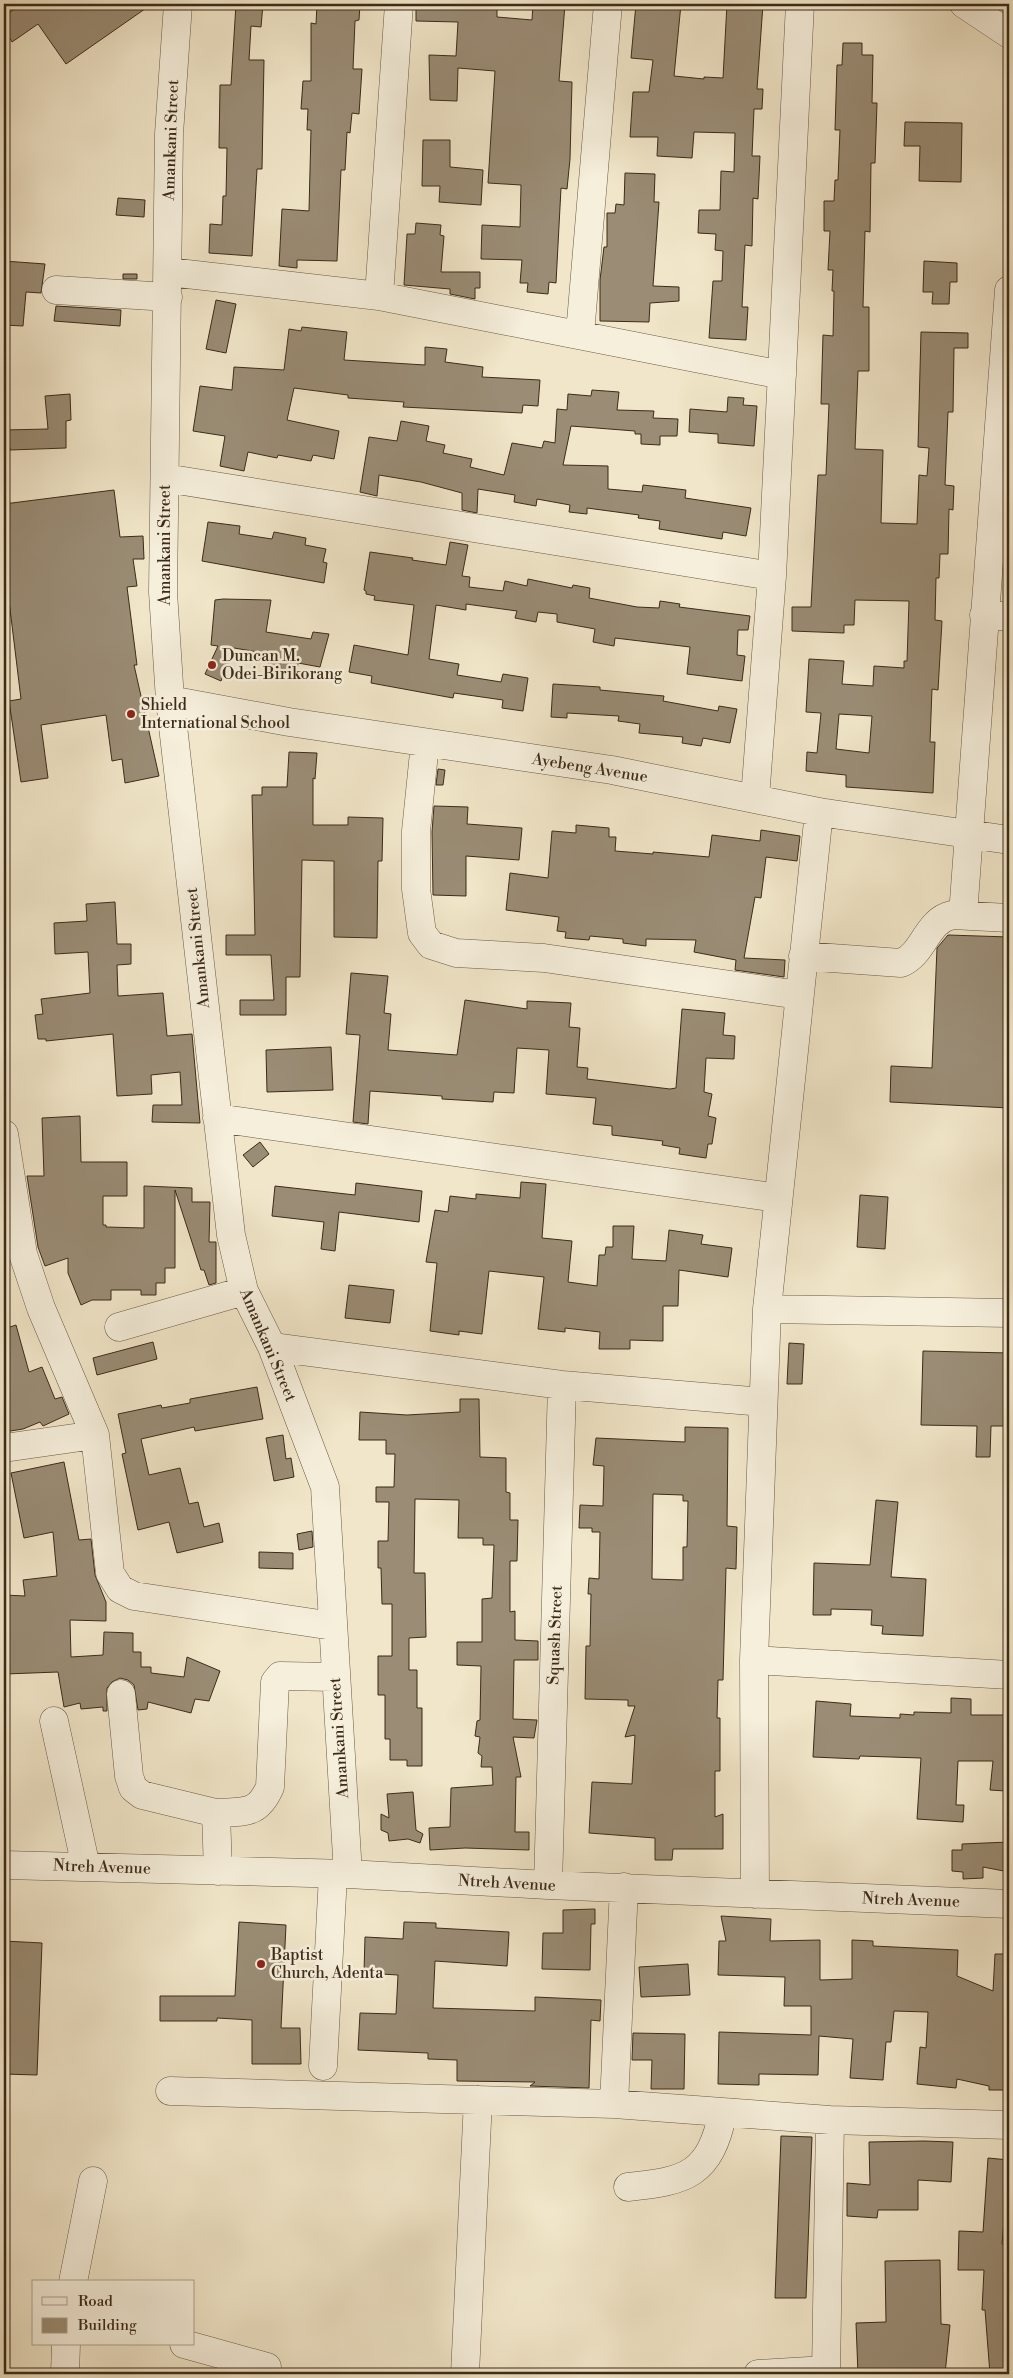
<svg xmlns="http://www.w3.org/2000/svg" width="1013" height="2378" viewBox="0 0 1013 2378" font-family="'Libre Bodoni',serif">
  <rect width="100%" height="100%" fill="#f1e6c9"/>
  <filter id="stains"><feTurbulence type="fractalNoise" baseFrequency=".004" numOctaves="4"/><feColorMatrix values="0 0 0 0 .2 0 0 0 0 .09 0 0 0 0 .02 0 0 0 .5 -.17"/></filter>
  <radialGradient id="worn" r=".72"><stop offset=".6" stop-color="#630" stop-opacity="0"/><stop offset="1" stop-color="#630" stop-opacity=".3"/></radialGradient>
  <path fill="#9a8c75" stroke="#3c2b19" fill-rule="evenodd" d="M22 4H152L66 64 38 24 12 42 4 28V16Z
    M236 4H263L261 27 251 26 249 60H264L262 169H257L252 256 209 253 210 224 222 225 223 196H226L227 148H219L220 85H231Z
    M317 4H360L359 20 355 21 353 69H362L359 114 352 113 350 133 347 132 345 170H341L337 261 297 260V268L279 266 282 209 309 211 311 130H307L308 109H301L303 81H311V23L316 24Z
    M416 4H497V17L532 20 533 4H565L559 81 572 82 570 159 567 189 561 188 556 283 549 282 548 294 527 292 528 283H520L522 260 481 259 482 225 520 227 521 185 488 183 495 71 458 68 457 101 430 100 429 55 456 56 458 22 416 21Z
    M636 4H681L674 76 704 79V77L723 78 727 4H763L757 89H763L762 109H754L752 156H760L758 199 753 198 752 246 745 245 742 307H748L746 340 709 338 713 281H722L723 251 715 250 716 234 698 233 699 210H720L721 171 734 172 735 133 694 132 692 158 657 156 658 137H630L633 92H649L653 60 631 58Z
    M843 43H862V55H873L872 103H877L875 163H871L870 232 865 231 863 307H869V371H858L855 449 883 450 881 523 917 524 919 475 927 476 929 448 918 447 921 332 968 333V348H954L953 412H948L945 485 954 486 953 510 949 509 948 554H940L939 578H936L935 620 942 621 938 690 932 689 930 742H935L933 793 846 787V775L806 771 807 752 817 753 821 713 806 712 809 659 844 661 842 684 873 686 874 666 904 668V661H907L909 601 855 600 854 625H844V633L792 631V607H811L818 475H826L829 404H821L823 335 833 336 834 291H832L833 270H828L830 231H824V201H834L835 180H838L840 130H835L837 65H842ZM839 714 872 716 869 753 836 749Z
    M905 122 962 123 961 182 919 181 920 146H904Z
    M423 140H450V167L483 170 481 205 439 202 440 186H422Z
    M625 173 655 174 654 202H659L653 286 679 287V301L650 303 649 322 600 321V280L604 247H607V213H615L616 204 624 205Z
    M118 198 145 200 144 217 116 215Z
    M416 223 441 225 440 235 444 236 441 272H480V288H475V299L450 294V289L404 285 407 234H415Z
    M4 261 45 264 41 293 26 292 23 326 4 325Z
    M924 261 957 263V282H950L949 304H932L933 292H923Z
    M123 274H137V279H123Z
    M216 300 236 304 226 353 206 349Z
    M56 306 121 310 120 326 54 321Z
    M302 327 347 332 344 360 425 365V347L447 349 445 362 483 367 482 377 540 380 538 406 523 405 522 413 403 407 404 402 348 398V395L294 388 287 420 339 431 334 459 313 455 311 461 278 455 277 458 248 452 244 471 220 466 225 436 193 431 200 386 232 390 234 367 284 370 289 329 301 331Z
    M592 390 619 392 617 410 654 411 653 418 678 419 677 436H660V445L641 444V434H635V431L571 426 563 465 608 466V489L642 492 643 485 686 490 685 498 751 508 746 536 723 532 722 539 659 529 660 521 638 518 639 515 587 508V514L569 512 570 505 537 499 536 506 514 502 515 495 478 489 477 513 462 510V493L421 482 379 475 377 496 360 492 369 437 397 441 401 421 429 426 426 441 445 445 443 453 472 459 470 467 504 475 512 443 542 448 544 441 555 443 557 409 567 410 568 394 591 396Z
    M70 394 71 420 66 421V448L10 450V448H4V430L48 429 45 396Z
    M728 397 744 398 743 405 757 406 754 446 718 443V434L689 432 690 409 727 412Z
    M114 490 120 537 143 536 144 559H133L137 586 127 587 137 665H134L159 776 125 783 122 759 112 761 106 715 41 725 48 778 21 782 9 701 21 699 4 560V504Z
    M208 522 240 526 239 534 272 539 274 532 306 538 305 545 326 549 323 562 327 563 324 583 202 561Z
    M450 542 468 545 462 576 470 577 469 587 503 591 505 581 527 586 528 579 572 588 573 585 590 588 589 598 637 607 659 608 660 601 680 604 679 607 750 616 748 630H738L737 655 745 656 742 681 687 674 690 647 615 638 614 646 593 642 595 629 557 622V614L538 612 536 622 515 618 517 611 466 604V610L436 605 429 659 459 664 457 675 501 682 503 674 528 678 523 711 502 708 503 700 454 693 453 698 371 683 372 676 349 672 354 645 408 655 414 605 374 600 375 596 366 594V591L364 590 370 552 413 558 412 560 446 565Z
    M223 599 271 600 266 632 311 639 313 632 329 634 320 667 298 663 297 671 268 666 270 654 234 648 221 681 205 674 218 646 211 645 215 600Z
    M553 684 600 687V690L664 696 663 701 718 711 719 706 737 709 730 743 703 738 701 746 682 743 683 737 639 733 640 724 618 721 619 716 567 713V718L551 717Z
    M289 752 317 753 315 779 313 778V825H348V817L383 818 382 861H378L377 938 334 937V861L302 860 300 977H286V1015H240V1000H274L271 955H226V935H255L252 795H262V787H287Z
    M438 769 445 770 443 785H436Z
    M434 806 468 807 467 824 522 828 519 860 466 856V896L433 895 432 832Z
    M576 825 609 828V837H616L615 851 653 854V852L709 857 712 835 760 841 761 830 800 836 797 861 766 857 761 898 755 897 744 958 785 960 784 977 735 970 736 960 694 952 696 940 646 939V946L623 943V939L590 936 589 940 565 938 566 932 557 931 559 917 506 910 510 873 548 878 552 831 576 833Z
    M115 902 117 944H131V964L117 965 118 996 163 993 167 1036 192 1034 200 1123 152 1122 153 1105H182L180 1072 151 1075 152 1094 117 1096 113 1034 46 1041V1039H38L35 1015 43 1014 41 999 90 993 88 952 55 954 54 923 87 921 86 904Z
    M948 935 1009 937V1108L890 1102 891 1066 932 1068 937 948Z
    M351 973 388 976 384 1013 391 1014 388 1050 457 1055 465 1000 527 1009V1001L571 1003 569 1027 580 1028 577 1067 588 1068 587 1079 670 1089 676 1088 682 1009 725 1013 723 1035 735 1036 734 1059 706 1058 704 1092 712 1094 708 1116 716 1118 712 1144H708L706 1158 679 1154 680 1148 662 1145 663 1141 612 1135V1126L593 1124 596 1098 546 1094 549 1050 517 1048 514 1093 494 1092 493 1102 442 1099V1096L370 1091 368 1124 353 1122 360 1035 346 1034Z
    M331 1047 333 1090 267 1092 266 1050Z
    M80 1116 81 1162H127V1196H103V1225H106V1227L144 1228V1186L192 1188V1202H210L209 1242H216V1283L209 1285 204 1270H201L175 1190V1268H165V1283H156V1295H141V1290H111V1300H92L81 1305 68 1273V1258L45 1266 38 1247 27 1176H44L42 1118Z
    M260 1142 269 1154 253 1167 243 1155Z
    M521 1182 546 1184 542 1238 572 1241 568 1282 597 1286 599 1255H605L606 1247H613V1226H634L632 1259 666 1261 669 1230 703 1235 701 1244 732 1248 728 1277 679 1270 678 1306H663V1341L630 1340V1349H599L600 1332 565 1328V1332L538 1329 544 1277 507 1273 489 1271 482 1334 459 1331V1335L430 1331 437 1263 426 1262 435 1210 448 1212 450 1196 476 1199V1194L520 1198Z
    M356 1183 422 1191 419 1222 339 1212 335 1251 321 1249 324 1222 272 1216 275 1186 355 1195Z
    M860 1195 888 1197 885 1249 857 1247Z
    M349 1285 394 1290 390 1323 345 1318Z
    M16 1325 29 1372 42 1367 55 1399 62 1397 69 1414 43 1426 40 1422 23 1429 4 1432V1329Z
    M153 1342 157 1359 97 1375 93 1358Z
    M789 1343 804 1344 802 1384H787Z
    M923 1351 1009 1353V1426H991L990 1457H976L977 1426 921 1425Z
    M257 1387 263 1419 195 1431 194 1427 141 1439 149 1475 180 1468 189 1504 198 1502 204 1527 219 1523 223 1542 177 1553 169 1522 138 1530 122 1454 126 1453 118 1414 161 1405 162 1408 190 1403V1399Z
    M460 1399H479L480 1457 506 1458V1492L510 1493V1520H518L517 1561H510V1612L515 1611V1640L538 1641V1660H514L513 1719 537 1720 534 1738 513 1737 521 1777H516L515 1832H529V1850L465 1848 430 1850 429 1828 450 1827 451 1788 493 1785 492 1767H481L482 1756 478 1753 480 1737 475 1736 477 1721 480 1720 481 1666 457 1665V1642H482V1599L492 1598 494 1545H483V1538H458L459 1500 415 1499 414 1573H425L426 1637 409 1638V1670H417V1708H422V1766H407V1760H390V1739H385V1695H378V1656H392V1604H382L381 1568H378V1541H388L389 1502H376V1487H394L395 1454H386V1440H359L360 1412 407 1415 460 1412Z
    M685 1427 728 1428 727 1526 737 1527 736 1569 726 1568 723 1680H718L717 1718H720V1771H715V1817L723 1814V1849H673L672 1860H655V1838L589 1833 592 1782 632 1784 635 1735 625 1737 635 1706H628V1700L585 1699 586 1646H590L591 1594H588L589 1578 599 1579 600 1532H592V1528H579L580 1505 603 1506 604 1466 593 1465 596 1438 685 1442ZM653 1494 683 1495V1501H688L687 1547H683V1580L652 1579Z
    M283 1435 286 1459 291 1458 294 1477 274 1481 266 1438Z
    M64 1462 79 1540 91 1539 95 1575 106 1602V1621L70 1620 71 1657 103 1655 104 1632 133 1633V1652H141V1667H151V1673L184 1677 187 1657 220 1671 209 1701 195 1699 191 1713 148 1702 147 1709 138 1710 134 1685 128 1680 120 1678 112 1682 107 1688V1711H103V1707L81 1709 80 1703 64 1707 58 1672 5 1674 4 1595 25 1596 23 1580 57 1576 53 1532 24 1538 11 1473Z
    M876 1500 898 1502 891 1577 926 1579 923 1636 882 1634 883 1626 871 1625 872 1610 831 1609V1615H813L814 1563 870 1565Z
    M312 1531 313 1547 299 1550 297 1534Z
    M259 1552 293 1553V1569L259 1568Z
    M951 1698 971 1699V1715H1009L1006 1791 990 1790 993 1761H958L956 1805H964L963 1822 917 1819 921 1758 860 1756 859 1759 813 1757 816 1701 851 1704 850 1716 900 1718V1714L914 1715V1712L951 1713Z
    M413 1792 416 1830 423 1834 420 1843 408 1839 389 1841 388 1833 381 1830V1814L389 1818 387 1794Z
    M1009 1842V1872L983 1867V1878L963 1879V1872L952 1871V1850H962V1844Z
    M595 1909V1924H591L590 1970 542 1969 543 1933H563V1910Z
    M721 1916 771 1919 770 1941 820 1940V1980L852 1979V1940L873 1941V1946L958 1950 957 1976 993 1991 995 1954H1009V2090H989V2086L957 2079 956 2088 917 2084 920 2047 926 2048 928 2012 894 2011 891 2042H886L883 2080 850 2078 853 2039 819 2036 818 2075 759 2074V2085L718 2084 719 2032 811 2035V2006H784L785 1977 718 1975 719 1941H726Z
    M239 1922 286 1925 281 2028H300L301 2064H252V2020L217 2018V2021H160V1996H235Z
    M404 1922 436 1923V1928L509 1932 507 1966 435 1961 433 2008 535 2011V1997L601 2000 600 2021 591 2020 589 2088 530 2086 535 2082 457 2081V2060L428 2059V2053L358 2050 360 2013 396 2014 398 1975 364 1973 365 1937 403 1939Z
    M4 1941 42 1943 37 2075 4 2074Z
    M688 1964 690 1995 641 1997 639 1967Z
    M633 2033 685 2034 684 2089H651L652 2060H632Z
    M781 2136 812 2137 806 2298H775Z
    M924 2141 953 2142 951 2182 918 2180V2210H878L877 2218 847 2216V2183L870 2185 869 2142Z
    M988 2158 1009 2160V2210H1005L1002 2244H1009V2374H990L985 2310H982L984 2270H958L959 2231 983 2232Z
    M940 2260 941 2324 950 2325 945 2374H858L856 2323 886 2322 885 2261Z"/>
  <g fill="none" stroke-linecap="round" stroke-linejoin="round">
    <g stroke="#695a45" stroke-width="29">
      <path id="minor" d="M178 4 169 134 163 592 170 700 231 1235 244 1291 272 1347 325 1487 348 1874
        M964 4 1009 34
        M169 272 379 296 782 375
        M56 290 168 297
        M379 296 399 4
        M580 334 608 4
        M165 478 772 576
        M984 615 1009 616
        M170 700 289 722 612 770 819 812 1009 840
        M425 743 416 831V889L422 933 431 945 456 953 544 958 799 995
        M755 798 772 576 800 4
        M963 915 1009 290
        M803 956 901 963C924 954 926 921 952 915L1009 918
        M217 1118 778 1198
        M4 1134 23 1254 41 1308 95 1435 110 1573 120 1589 134 1596 333 1626
        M767 1309 1009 1313
        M119 1327 244 1291
        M272 1347 562 1385 763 1402
        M4 1448 95 1435
        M754 1660 1009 1675
        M121 1694 129 1776 133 1788 142 1795 216 1813 218 1871
        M54 1721 86 1867
        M216 1813C244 1811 257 1816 270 1787L275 1682 280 1676 335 1677
        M4 1865 348 1874 548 1885 1009 1904
        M548 1885 562 1385
        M755 1894 754 1660 767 1309 819 812
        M323 2066 333 1875
        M170 2091 614 2104 830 2120 1009 2125
        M614 2104 624 1887
        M628 2187C687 2181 710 2175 723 2112
        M73 2282 93 2181
        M184 2344 267 2367
        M65 2374 66 2344
        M465 2374 478 2100
        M758 2374 826 2370
        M826 2374 830 2120"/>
    </g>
    <use href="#minor" stroke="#f6efdc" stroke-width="28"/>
  </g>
  <g fill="#8f2418" stroke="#f6efdc" stroke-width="2">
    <circle cx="212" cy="665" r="5"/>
    <circle cx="131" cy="714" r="5"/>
    <circle cx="261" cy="1964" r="5"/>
  </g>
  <g text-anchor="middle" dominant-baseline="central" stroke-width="5" stroke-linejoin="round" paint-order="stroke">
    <g font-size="16" fill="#3c2b19" stroke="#f6efdc">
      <text transform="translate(171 140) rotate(-88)">Amankani Street</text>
      <text transform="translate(165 545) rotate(-90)">Amankani Street</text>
      <text transform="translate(590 768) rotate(9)">Ayebeng Avenue</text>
      <text transform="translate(198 948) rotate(-96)">Amankani Street</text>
      <text transform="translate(268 1345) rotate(67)">Amankani Street</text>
      <text transform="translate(555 1635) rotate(-88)">Squash Street</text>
      <text transform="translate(339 1738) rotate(-94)">Amankani Street</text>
      <text transform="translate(102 1867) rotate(2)">Ntreh Avenue</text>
      <text transform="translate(507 1883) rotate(3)">Ntreh Avenue</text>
      <text transform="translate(911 1900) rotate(2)">Ntreh Avenue</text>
    </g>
    <g font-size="16" fill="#3c2b19" stroke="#f6efdc" text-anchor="start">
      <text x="222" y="656">Duncan M.<tspan x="222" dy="18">Odei-Birikorang</tspan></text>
      <text x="141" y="705">Shield<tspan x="141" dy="18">International School</tspan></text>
      <text x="271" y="1955">Baptist<tspan x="271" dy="18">Church, Adenta</tspan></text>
    </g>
  </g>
  <rect width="1013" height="2378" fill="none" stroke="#f1e6c9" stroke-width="20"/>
  <rect x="5" y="5" width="1003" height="2368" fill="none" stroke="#3c2b19" stroke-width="2.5"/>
  <rect x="10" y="10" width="993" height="2358" fill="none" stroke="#3c2b19"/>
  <rect x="32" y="2280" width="162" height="65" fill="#f6efdc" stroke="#aca18e"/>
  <rect x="42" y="2297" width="25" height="8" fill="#f6efdc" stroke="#aca18e"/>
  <text x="78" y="2306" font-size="15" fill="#3c2b19">Road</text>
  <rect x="42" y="2318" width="25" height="15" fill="#9a8c75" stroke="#aca18e"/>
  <text x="78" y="2330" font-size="15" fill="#3c2b19">Building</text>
  <rect width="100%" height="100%" filter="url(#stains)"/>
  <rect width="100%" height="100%" fill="url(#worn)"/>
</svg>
